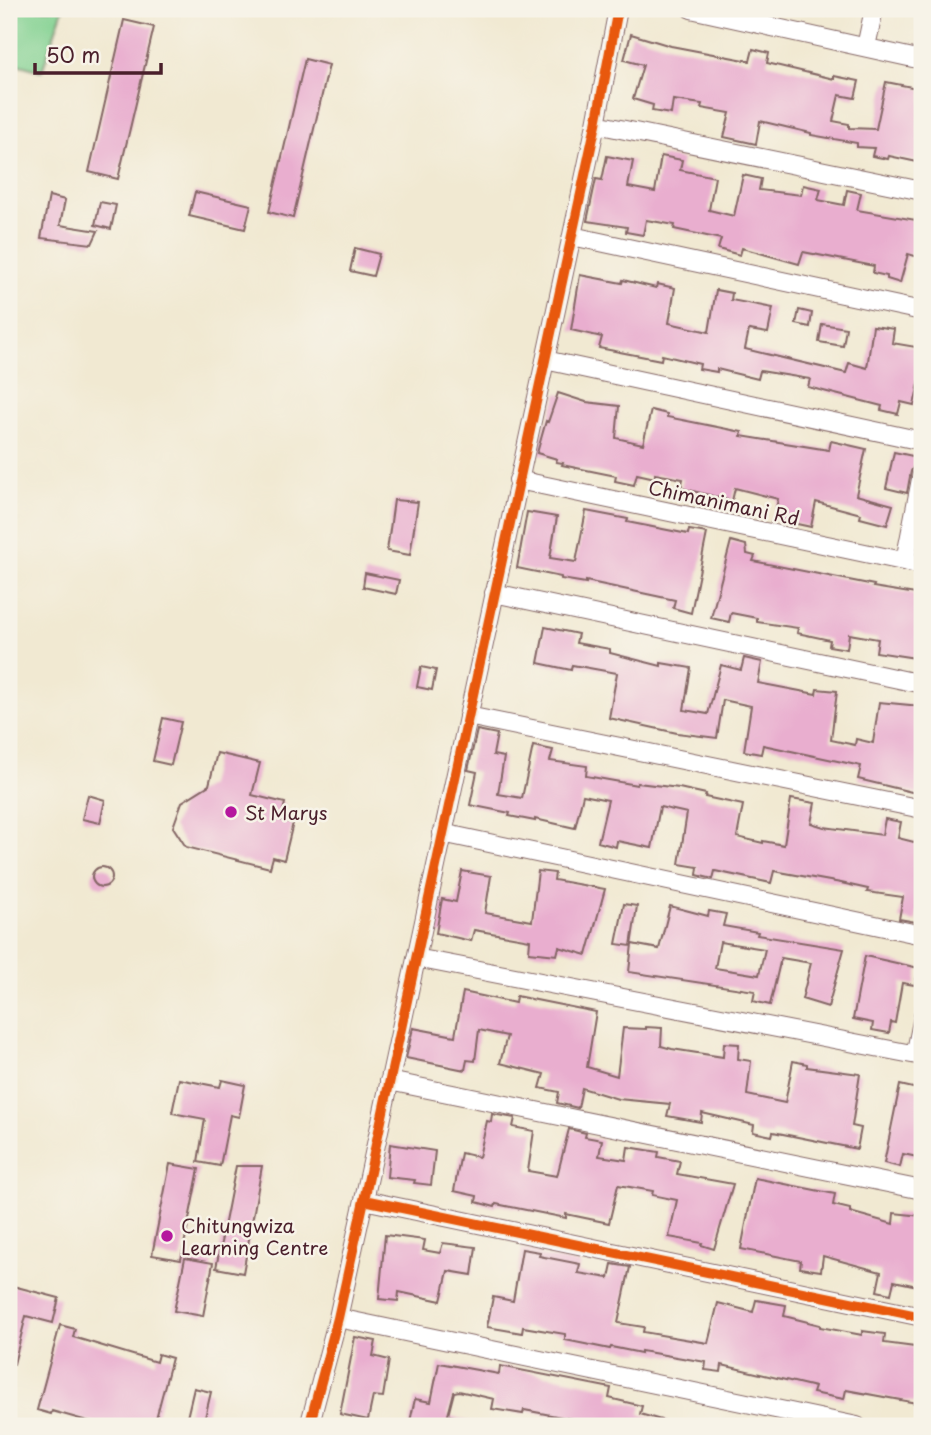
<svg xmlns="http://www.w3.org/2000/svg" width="931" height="1435" viewBox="0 0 931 1435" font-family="'Playpen Sans',sans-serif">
  <rect width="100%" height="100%" fill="#f7f3e8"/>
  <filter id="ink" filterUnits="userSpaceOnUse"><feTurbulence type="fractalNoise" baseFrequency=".0143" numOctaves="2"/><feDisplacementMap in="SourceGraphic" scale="14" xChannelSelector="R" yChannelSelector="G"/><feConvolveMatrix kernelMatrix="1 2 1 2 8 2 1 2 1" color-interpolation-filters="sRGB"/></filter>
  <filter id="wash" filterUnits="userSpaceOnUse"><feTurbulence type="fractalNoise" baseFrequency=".00686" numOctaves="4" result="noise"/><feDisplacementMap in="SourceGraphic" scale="28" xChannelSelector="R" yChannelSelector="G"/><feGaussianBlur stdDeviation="1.57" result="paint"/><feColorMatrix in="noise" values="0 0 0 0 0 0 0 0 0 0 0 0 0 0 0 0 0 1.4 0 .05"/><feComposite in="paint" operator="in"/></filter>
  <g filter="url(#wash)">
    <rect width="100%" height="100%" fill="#f1e9d2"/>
    <path fill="#82d191" stroke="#66785e" stroke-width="2" d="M9 9H63L42 71 9 62Z"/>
    <g id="blocks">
      <path fill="#e9aecf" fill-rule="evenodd" d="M124 20 154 27 118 179 89 172Z
        M631 34 671 46 750 61 753 49 769 53 767 63 834 79V76L859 81 855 98 839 95 833 121 849 124V128L876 129 886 82 922 89V112L918 132 922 133V163L889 156 888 159 872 156 874 148 857 147V143L811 135V133L760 121 756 144 724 137 730 113 701 108 702 104 673 100 671 114 652 111 653 105 633 99 643 65 624 60Z
        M305 59 329 65 293 218 269 212Z
        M607 156 633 161 628 187 655 192 661 156 682 160 680 170 715 177 709 210 734 216 743 175 761 179 759 190 801 195 803 185 821 189 818 200 844 205 847 190 861 193 857 210 922 221V258L908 254 900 283 887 279V276L873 273 874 266 803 252 799 264 742 248 740 255 718 249 721 239 674 229 675 225 646 220 643 235 626 232 627 227 587 221 596 179 602 180Z
        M195 192 251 205 245 229 189 216Z
        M49 196 65 200 60 225 98 231 92 244 41 238Z
        M100 202 116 205 111 229 95 225Z
        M355 248 379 254 373 276 350 271Z
        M580 275 622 283 623 280 656 288 657 284 675 288 669 323 709 332 716 290 732 293 731 300 773 308 768 333 749 330 745 349 846 373 849 363 867 368 873 326 894 329 892 343 922 348V371L914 405 901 402 898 414 881 410 882 406 808 387 810 379 760 371 758 379 717 369V372L699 369 700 364 662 355 661 360 599 348 602 337 571 330Z
        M799 310 812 313 810 327 796 324Z
        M822 324 846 328 843 346 819 342Z
        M558 393 586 402 619 406 616 438 643 444 651 410 667 414V417L742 432 741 436 829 450 831 441 866 449 856 495 893 505 887 525 860 518 861 514 816 502 811 527 774 519 778 499 735 488 732 501 681 488 683 479 655 474V478L637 474 634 485 615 481 616 476 562 465 563 463 556 462 557 459 537 453 546 421 548 422Z
        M894 452 922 458V463L914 466 911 471 907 493 886 488Z
        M394 500 418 502 410 555 387 551Z
        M586 511 628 519 627 522 688 534 689 530 707 533 691 613 673 608 675 600 586 581V583L561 579V577L517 568 527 512 557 517 550 558 576 562Z
        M731 541 746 545 747 554 755 556 753 561 874 585 873 587 922 595V659L876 652 878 639 849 634 847 649 829 646 830 640 797 633 798 628 757 622V618L731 613 729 622 711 618Z
        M365 573 399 580 396 594 363 587Z
        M545 627 578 634 576 643 610 649V653L661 666V663L691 668 684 710 708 714 721 665 741 670 744 658 762 662 758 683 816 694 817 689 837 691 831 740 855 745 856 739 873 743 879 702 920 706 917 719 922 720V782L920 794 858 779 861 766 763 745 761 754 744 751 751 706 723 700 717 738 677 733 609 718 617 673 572 665 571 670 538 663Z
        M421 667 436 670 432 690 417 687Z
        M163 718 181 722 171 765 153 761Z
        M477 730 497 734 493 755 504 757 498 794 522 798 533 746 553 750 550 761 587 766 586 776 637 785V783L679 788 706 794 705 797 743 805 737 837 763 843V841L784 845 791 799 815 803 811 823 824 827 882 835 885 819 901 822 898 838 922 844V886L916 922 899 919 903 897 867 892 868 889 841 883 774 871 771 883 715 871 713 879 697 875 698 867 679 864 687 813 660 807 652 848 617 841 616 847 598 842 608 800 583 795 575 828 535 819V821L509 816 510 813 470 805 477 772 468 770Z
        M217 753 260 763 252 795 285 803 281 820 293 823 284 860 273 857 270 868 186 847 173 827 182 802 209 785Z
        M88 795 105 800 100 823 82 819Z
        M92 877a10 10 0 1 1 20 0a10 10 0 1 1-20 0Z
        M462 871 491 876 485 913 532 921 538 871 555 873 554 880 605 889 587 955 559 947 557 955 529 952 530 940 474 930 471 941 436 933 442 899 456 902Z
        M624 904 637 906 631 946 616 944Z
        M670 906 708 916 709 911 726 914 723 926 758 932 757 935 844 949 828 1007 802 999 811 963 781 958 770 1005 753 1001 755 991 629 972 632 944 659 949ZM720 942 765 949 759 975 715 968Z
        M865 956 919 968 915 985 902 983 895 1023 891 1022 889 1033 872 1030 873 1023 853 1019Z
        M463 992 515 1003 516 996 596 1012 587 1067 617 1076 623 1028 646 1029V1027L662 1028 661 1046 672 1049 723 1057 724 1043 739 1044 738 1059 751 1061 747 1095 785 1103 793 1061 807 1064V1067L860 1074 852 1126 861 1128 857 1149 773 1132 772 1136 753 1132 754 1125 702 1113 701 1122 667 1116 670 1104 618 1099 582 1088 578 1108 557 1103 559 1092 540 1088 544 1074 500 1063 507 1036 479 1030 475 1061 467 1060 465 1070 406 1058 413 1028 455 1036Z
        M179 1079 220 1087 222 1080 245 1085 239 1117 230 1115 220 1166 198 1162 205 1119 172 1113Z
        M900 1085 922 1090V1158L903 1154 900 1167 884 1163Z
        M492 1114 515 1118 513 1127 534 1131 528 1171 557 1176 569 1129 586 1133 585 1137 602 1140 599 1156 626 1160 628 1147 659 1152 658 1157 680 1161 677 1174 733 1184 714 1249 701 1245 702 1243 669 1237 677 1200 652 1195 653 1191 618 1185 609 1223 566 1214V1218L496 1204 495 1207 476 1202 477 1196 454 1191 461 1153 479 1157 487 1121 491 1122Z
        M390 1144 435 1151 431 1185 414 1183 415 1180 387 1177Z
        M170 1164 199 1169 181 1260 152 1255Z
        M236 1166H262L243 1273 216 1268Z
        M755 1178 835 1194 833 1205 850 1209V1212L893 1224 894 1213 922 1216V1287L894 1281 891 1294 877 1291 881 1272 823 1256 821 1271 800 1268 801 1261 741 1249Z
        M385 1235 425 1240 423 1250 440 1253 443 1243 476 1247 472 1275 448 1271 441 1301 399 1292 398 1301 379 1299Z
        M522 1249 540 1252 539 1256 580 1264 578 1273 609 1278 612 1264 630 1267 618 1323 644 1327 643 1332 708 1343 718 1303 753 1312 756 1300 786 1305 784 1316 820 1325V1327L862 1335V1331L885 1334 884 1343 922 1348V1404L846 1390 844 1399 813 1393 815 1387 722 1365 721 1372 705 1370 706 1362 641 1351V1353L611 1347 610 1349 565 1340V1334L523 1327 522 1333 487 1327 493 1297 513 1301Z
        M185 1258 213 1263 203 1316 174 1311Z
        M9 1285 59 1298 53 1323 26 1316 14 1364H9Z
        M60 1325 75 1329 73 1337 156 1362 158 1354 172 1358 154 1426H105L52 1411 51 1414 37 1410Z
        M355 1337 376 1341 373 1356 389 1360 383 1397 373 1396 368 1420 340 1414Z
        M439 1363 499 1374 500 1366 611 1388 609 1398 642 1406 640 1414 668 1422 667 1426H582L583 1421 524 1410 523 1414 492 1409 494 1399 459 1391 454 1392 448 1415 473 1423V1426H409L415 1399 431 1402Z
        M194 1388 211 1392 203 1426H185Z"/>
    </g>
  </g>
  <g filter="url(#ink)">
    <use href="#blocks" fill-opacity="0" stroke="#846665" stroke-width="2"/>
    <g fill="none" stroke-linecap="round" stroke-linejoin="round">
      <g stroke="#846665" stroke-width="11">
        <path id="service" d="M911 1053 922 999"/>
      </g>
      <g stroke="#846665" stroke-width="20">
        <path id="minor" d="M691 9 922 60
          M866 47 874 9
          M596 124 922 191
          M572 236 922 311
          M545 360 922 441
          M518 480 922 565
          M905 561 922 474
          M494 593 922 684
          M468 716 922 809
          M442 833 922 935
          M416 958 922 1056
          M389 1081 922 1190
          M364 1200 922 1317
          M338 1318 857 1426
          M315 1426 311 1419 338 1318 364 1200 596 124 618 9"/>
      </g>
      <use href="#service" stroke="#fff" stroke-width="9"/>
      <use href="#minor" stroke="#fff" stroke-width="18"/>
      <g stroke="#f7f3e8" stroke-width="15">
        <path id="cycleway" d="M364 1200 922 1317
          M315 1426 311 1419 338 1318 364 1200 596 124 618 9"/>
      </g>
      <use href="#cycleway" stroke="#e8590c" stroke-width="10"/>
    </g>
  </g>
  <g fill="#b5179e" stroke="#f7f3e8" stroke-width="2.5">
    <circle cx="231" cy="812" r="7"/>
    <circle cx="167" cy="1236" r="7"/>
  </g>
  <g text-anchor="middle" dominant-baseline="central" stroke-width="5" stroke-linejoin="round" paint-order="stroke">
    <g font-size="19" fill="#4a1f2b" stroke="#f7f3e8">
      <text transform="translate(724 502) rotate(12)">Chimanimani Rd</text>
    </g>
    <g font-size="19" fill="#4a1f2b" stroke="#f7f3e8" text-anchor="start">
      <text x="245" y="812">St Marys</text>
      <text x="181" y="1225">Chitungwiza<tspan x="181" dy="22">Learning Centre</tspan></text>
    </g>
  </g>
  <rect width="931" height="1435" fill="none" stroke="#f7f3e8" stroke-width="35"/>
  <path d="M35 63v10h126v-10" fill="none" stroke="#4a1f2b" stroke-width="3.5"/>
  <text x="46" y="63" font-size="21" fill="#4a1f2b" stroke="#f7f3e8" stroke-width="5" paint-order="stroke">50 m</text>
</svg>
